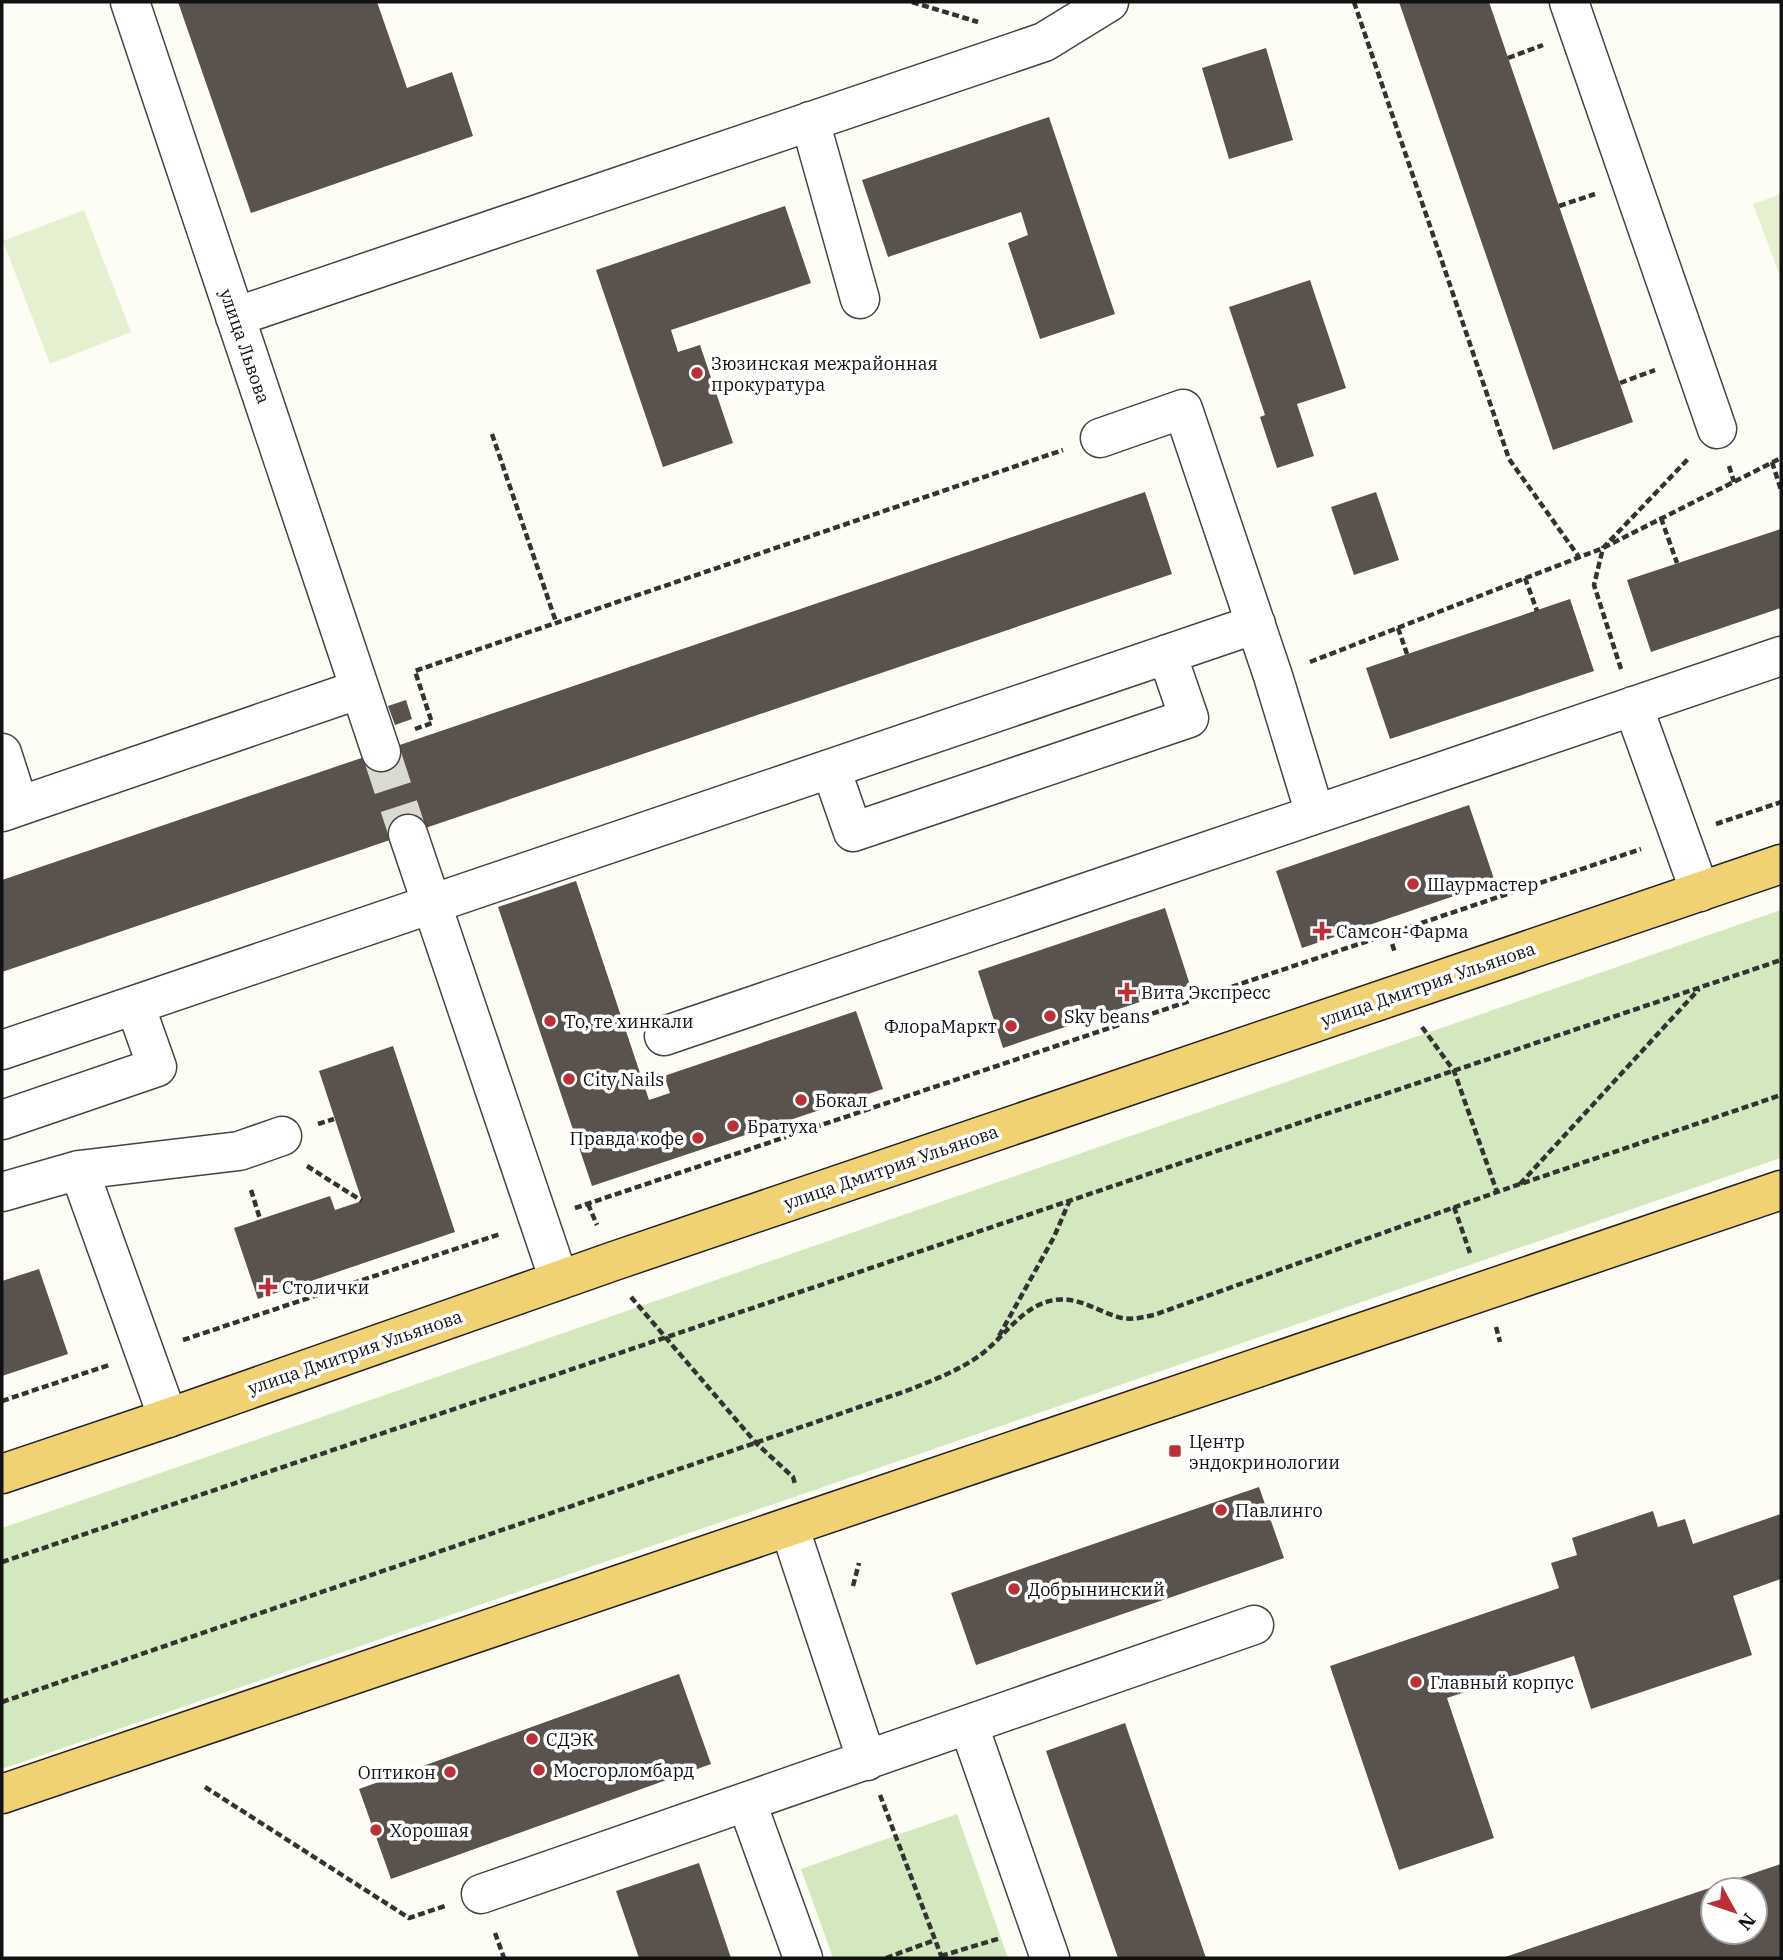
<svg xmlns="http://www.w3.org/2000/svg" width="1783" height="1960" viewBox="0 0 1783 1960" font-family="'IBM Plex Serif',serif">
  <rect width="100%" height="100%" fill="#fefdf5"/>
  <path fill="#d4e8bf" d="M1781 910V1158L2 1769V1528Z
    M957 1814 1008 1958H833L801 1869Z"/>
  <path fill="#e5f0d0" d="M1781 194V279L1753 204Z
    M84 210 131 332 50 364 3 241Z"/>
  <path fill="#59524d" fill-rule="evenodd" d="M178 2H377L407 88 452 72 473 136 251 213Z
    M1399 2H1489L1633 422 1553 450Z
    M1266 48 1293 140 1229 159 1202 68Z
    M1049 117 1115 314 1040 339 1008 243 1028 235 1021 212 888 257 862 180Z
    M785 206 811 283 671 330 678 352 700 345 733 443 663 467 596 270Z
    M1310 280 1346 388 1297 404 1314 456 1277 468 1260 417 1265 415 1229 307Z
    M1145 492 1172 574 2 972V880Z
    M1376 492 1399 560 1354 575 1331 507Z
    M1781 529V608L1651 652 1627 580Z
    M1570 599 1594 671 1390 739 1366 668Z
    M406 700 412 719 395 725 388 706Z
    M1469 805 1495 882 1302 948 1276 871Z
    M576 881 649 1100 670 1093 664 1076 856 1011 883 1089 592 1186 498 907Z
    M1165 908 1190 985 1003 1048 978 971Z
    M393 1046 455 1232 258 1299 234 1228 330 1196 335 1210 362 1201 319 1071Z
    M39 1269 68 1354 2 1376V1281Z
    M1259 1487 1284 1558 976 1665 951 1593Z
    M1653 1511 1658 1527 1685 1519 1693 1544 1781 1514V1579L1733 1596 1752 1655 1591 1709 1574 1656 1447 1698 1494 1838 1399 1870 1330 1666 1559 1588 1551 1563 1577 1555 1572 1538Z
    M679 1674 711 1764 391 1879 359 1789Z
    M1125 1723 1206 1958H1118L1064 1803 1046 1751Z
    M699 1863 731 1958H639L616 1891Z
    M1781 1864V1958H1502ZM1713 1890H1755V1932H1713Z"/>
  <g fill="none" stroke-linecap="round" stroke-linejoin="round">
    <path stroke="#dadad3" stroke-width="38" stroke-dasharray="38 19" stroke-linecap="butt" d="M381 752 408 834"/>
    <g stroke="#444" stroke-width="41">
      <path id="minor" d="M130 2 381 752
        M1569 2 1717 429
        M810 121 860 299
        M235 317 1044 42 1109 2
        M1100 438 1183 409 1273 676 1315 814
        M1633 706 1700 892
        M2 753 19 806
        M831 769 853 832 1189 718 1167 654
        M2 812 360 689
        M408 834 559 1280
        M664 1036 1781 656
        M2 1050 1256 624
        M2 1120 157 1067 135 1005
        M79 1170 168 1418
        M2 1192 79 1170 239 1151 282 1136
        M790 1529 867 1761
        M969 1726 1050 1958
        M747 1803 803 1958
        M481 1894 1254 1625"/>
    </g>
    <g stroke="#222" stroke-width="41">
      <path id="major" d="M2 1474 168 1418 614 1261 1781 864
        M2 1794 1781 1190"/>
    </g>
    <path stroke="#333" stroke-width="4.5" stroke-dasharray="7 3.5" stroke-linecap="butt" d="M912 2 978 22
      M1354 2 1509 459 1579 557
      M1508 58 1543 45
      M1559 206 1595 194
      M1620 383 1655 370
      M492 434 556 622
      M1772 462 1781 490
      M1729 466 1734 482
      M1661 518 1677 563
      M1525 578 1537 611
      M1398 628 1407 654
      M1310 662 1603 548 1781 458
      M1621 669 1594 585 1603 548 1689 458
      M415 729 432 723 415 671 1063 450
      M1716 824 1781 802
      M1389 934 1395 953
      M1422 1027 1454 1071 1497 1192
      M318 1124 334 1119
      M307 1166 362 1201
      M1520 1184 1699 989
      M251 1190 260 1219
      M588 1204 597 1225
      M1454 1207 1470 1253
      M575 1208 1641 849
      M631 1297 756 1443 793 1477 795 1484
      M1496 1327 1500 1342
      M999 1336 1054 1237 1069 1202
      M183 1340 500 1234
      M2 1401 109 1365
      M2 1562 1781 960
      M853 1586 859 1563
      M2 1702 906 1391C931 1381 956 1372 979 1356 1003 1339 1023 1304 1055 1300 1079 1296 1100 1313 1122 1318 1133 1320 1143 1317 1154 1315L1497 1192 1781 1095
      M205 1787 409 1918 445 1906
      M880 1795 942 1958
      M495 1933 504 1958
      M941 1956 1001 1938
      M886 1958 935 1940"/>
    <use href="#minor" stroke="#fff" stroke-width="38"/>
    <use href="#major" stroke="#f1d272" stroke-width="38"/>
  </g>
  <g fill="#bb2f35" stroke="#fff" stroke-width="2.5">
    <circle cx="697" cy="373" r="7"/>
    <circle cx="1413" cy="884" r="7"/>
    <path d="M1318.5 920.5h7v7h7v7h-7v7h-7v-7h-7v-7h7z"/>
    <path d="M1123.5 981.5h7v7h7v7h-7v7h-7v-7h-7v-7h7z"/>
    <circle cx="1050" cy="1016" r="7"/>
    <circle cx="550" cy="1021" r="7"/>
    <circle cx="1011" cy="1026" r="7"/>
    <circle cx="569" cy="1079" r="7"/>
    <circle cx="801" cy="1100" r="7"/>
    <circle cx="733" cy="1126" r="7"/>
    <circle cx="698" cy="1138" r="7"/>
    <path d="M264.5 1276.5h7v7h7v7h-7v7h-7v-7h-7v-7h7z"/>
    <rect x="1168" y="1444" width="14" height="14" rx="3.5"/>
    <circle cx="1221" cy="1510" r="7"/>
    <circle cx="1014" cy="1589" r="7"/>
    <circle cx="1416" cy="1682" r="7"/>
    <circle cx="532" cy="1739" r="7"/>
    <circle cx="539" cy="1770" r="7"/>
    <circle cx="450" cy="1772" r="7"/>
    <circle cx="376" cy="1830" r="7"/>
  </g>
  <g text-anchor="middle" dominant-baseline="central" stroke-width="7" stroke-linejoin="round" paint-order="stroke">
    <g font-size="18" fill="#111" stroke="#fff">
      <text transform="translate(245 346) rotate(71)">улица Львова</text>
      <text transform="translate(1428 984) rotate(-19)">улица Дмитрия Ульянова</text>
      <text transform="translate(891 1167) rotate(-19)">улица Дмитрия Ульянова</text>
      <text transform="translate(355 1352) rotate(-19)">улица Дмитрия Ульянова</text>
    </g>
    <g font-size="18" fill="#111" stroke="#fff" text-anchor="start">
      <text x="711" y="363">Зюзинская межрайонная<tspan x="711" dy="21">прокуратура</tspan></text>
      <text x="1427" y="884">Шаурмастер</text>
      <text x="1336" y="931">Самсон-Фарма</text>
      <text x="1141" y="992">Вита Экспресс</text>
      <text x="1064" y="1016">Sky beans</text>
      <text x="564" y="1021">То, те хинкали</text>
      <text x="997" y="1026" text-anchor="end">ФлораМаркт</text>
      <text x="583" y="1079">City Nails</text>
      <text x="815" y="1100">Бокал</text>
      <text x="747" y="1126">Братуха</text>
      <text x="684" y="1138" text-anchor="end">Правда кофе</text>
      <text x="282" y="1287">Столички</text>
      <text x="1189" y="1441">Центр<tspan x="1189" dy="21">эндокринологии</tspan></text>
      <text x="1235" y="1510">Павлинго</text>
      <text x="1028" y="1589">Добрынинский</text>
      <text x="1430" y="1682">Главный корпус</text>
      <text x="546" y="1739">СДЭК</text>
      <text x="553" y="1770">Мосгорломбард</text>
      <text x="436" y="1772" text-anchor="end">Оптикон</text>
      <text x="390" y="1830">Хорошая</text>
    </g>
  </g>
  <rect width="1783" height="1960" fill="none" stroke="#111111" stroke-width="7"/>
  <g transform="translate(1734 1911) rotate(130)"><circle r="33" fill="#ffffff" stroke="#a0a0a0" stroke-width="2"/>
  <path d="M0-5L12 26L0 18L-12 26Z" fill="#bb2f35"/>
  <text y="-10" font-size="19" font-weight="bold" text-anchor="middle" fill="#111111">N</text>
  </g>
</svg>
